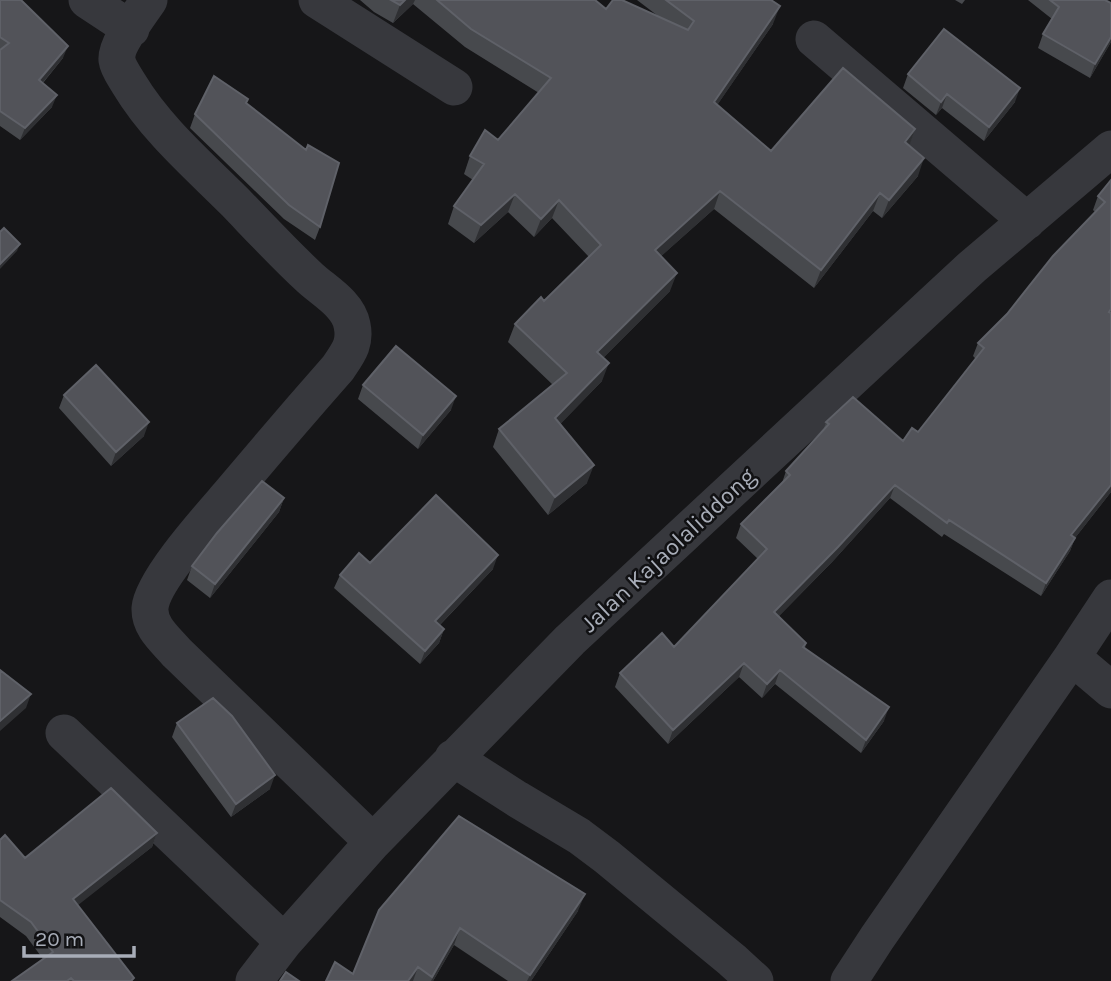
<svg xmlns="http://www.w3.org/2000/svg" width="1111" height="981" viewBox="0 0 1111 981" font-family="Karla,sans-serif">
  <rect width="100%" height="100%" fill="#161618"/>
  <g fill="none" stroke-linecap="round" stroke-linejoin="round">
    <path stroke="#37383d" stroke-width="37" d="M87 0 131 29
      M149 0C140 14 115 45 117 60 118 68 125 77 129 84 156 129 198 165 235 202 260 228 284 254 310 278 324 291 348 304 352 325 356 344 348 353 338 368 301 410 265 452 229 495 210 517 152 581 150 608 149 627 166 640 177 653L373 842
      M317 0 454 87
      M814 39 1027 221
      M1072 657 1111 598
      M64 733 284 942
      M453 758 517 799 579 836 607 857 732 960 755 981
      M254 981 284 942 373 842 570 640 972 267 1111 149
      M849 981 877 938 1072 657 1111 690"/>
  </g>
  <path fill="#47494d" d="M0 0 63 58 43 83 52 107 20 140 0 126Z
    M360 0H595L606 9 658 16 637 0H771L773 24 717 105 771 151 915 129 909 146 918 176 882 218 873 211 814 288 714 209 661 256 670 291 603 358 602 381 560 424 587 483 548 515 493 447 499 429 553 385 508 342 515 324 544 301 589 257 552 218 534 237 508 212 474 243 448 224 454 206 473 180 464 174 470 156 498 140 539 93 465 47 413 4 393 23 374 12Z
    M955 0H965L962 4Z
    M1028 0H1105L1111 3V42L1090 78 1038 48 1043 34 1052 19Z
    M908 74 1015 102 984 141 942 108 936 115 903 88Z
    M246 103 320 227 315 240 284 219 190 128 195 114Z
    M1111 180V492L1075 538 1070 551 1041 596 944 534 942 537 890 498 833 561 779 616 806 643 805 648 884 721 861 753 775 684 762 698 739 677 668 744 615 687 620 673 674 647 758 559 736 538 741 524 782 483 786 471 823 431 826 422 903 441 918 432 976 359 973 356 978 343 1007 314 1095 212 1093 210 1098 196Z
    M363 385 451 410 418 449 358 399Z
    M64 395 144 436 111 466 59 408Z
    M284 498 279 512 210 598 187 580 192 566Z
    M370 563 493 569 440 625 444 629 439 643 420 664 334 588 340 575Z
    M177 723 270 789 231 817 172 737Z
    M459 816 578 911 531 981H508L454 945 433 981H326L353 974Z
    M157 833 152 847 77 905 133 981H12L43 959 26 936 0 917V840L25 858Z"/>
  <path fill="#2f3033" d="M405 0H415L413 4 393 23 400 5Z
    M780 6 773 24 707 120 714 102Z
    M1111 37V42L1090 78 1095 64Z
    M68 46 63 58 34 93 39 80Z
    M1020 88 1015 102 984 141 989 127Z
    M947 94 942 108 936 115 941 102Z
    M57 95 52 107 20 140 25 128Z
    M915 129 909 147 905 142Z
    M924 158 918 176 882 218 889 200Z
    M720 191 714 209 648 268 655 250Z
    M880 193 873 211 814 288 821 270Z
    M515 194 508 212 474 243 481 225Z
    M559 200 552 218 534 237 541 219Z
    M20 244 17 251 0 269V264Z
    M677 273 670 291 591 370 597 352Z
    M609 363 602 381 549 436 555 418Z
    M456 396 451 410 418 449 423 435Z
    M149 422 144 436 111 466 116 452Z
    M594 465 587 483 548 515 555 497Z
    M895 485 890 498 833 561 769 626 774 612Z
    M1111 485V492L1075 538 1070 551 1041 596 1046 583 1071 535Z
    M284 498 279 512 210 598 215 584Z
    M498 555 493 569 430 635 435 621Z
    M444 629 439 643 420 664 425 651Z
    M744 663 739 677 668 744 673 730Z
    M780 670 775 684 762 698 767 684Z
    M31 694 26 708 0 731V721Z
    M889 707 884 721 861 753 866 740Z
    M275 775 270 789 231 817 236 804Z
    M157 833 152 847 68 913 73 899Z
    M585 894 578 911 531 981H527L530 975Z
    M460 928 454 945 433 981H431Z
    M418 967 413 981H408Z"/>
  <path fill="#525359" stroke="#5f6168" stroke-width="2" d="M0 0H21L68 46 39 80 57 95 25 128 0 111V50L9 43 0 37Z
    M391 0H405L400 5Z
    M437 0H595L606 9 613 0H622L688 30 694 21 666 0H771L780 6 714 102 771 151 843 68 915 129 905 142 924 158 889 200 880 193 821 270 720 191 655 250 677 273 597 352 609 363 555 418 594 465 555 497 499 429 567 373 515 324 541 297 544 301 601 245 559 200 541 219 515 194 481 225 454 206 484 164 470 156 485 130 498 140 551 78 471 29Z
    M1050 0H1105L1111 3V37L1095 64 1043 34 1059 7Z
    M944 29 1020 88 989 127 947 94 941 102 908 74Z
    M214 76 248 99 246 103 306 150 308 145 339 163 320 227 289 205 195 114Z
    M1111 180V309L1109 312 1111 313V485L1071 535 1075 538 1046 583 949 520 947 523 895 485 838 547 774 612 806 643 803 647 889 707 866 740 780 670 767 684 744 663 673 730 620 673 662 633 674 647 767 549 741 524 790 475 786 471 829 424 826 422 853 397 903 441 912 428 918 432 984 348 978 343 1007 314 1053 256 1105 202 1098 196Z
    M4 228 20 244 0 264V232Z
    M396 346 456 396 423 435 363 385Z
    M96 365 149 422 116 452 64 395Z
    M262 481 284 498 215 584 192 566 217 533Z
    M436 495 498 555 435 621 444 629 425 651 340 575 359 553 370 563Z
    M0 670 31 694 0 721Z
    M213 698 232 716 275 775 236 804 177 723Z
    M111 788 157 833 73 899 134 978 131 981H74L71 978 67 981H12L53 952 31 922 0 900V840L5 835 25 858Z
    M459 816 585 894 530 975 460 928 432 977 418 967 408 981H326L335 962 353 974 379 910Z
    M286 972 299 981H280Z"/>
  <g text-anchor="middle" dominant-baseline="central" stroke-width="5" stroke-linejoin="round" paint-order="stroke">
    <g font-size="24" fill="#a8adb8" stroke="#111113">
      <text transform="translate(668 550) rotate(-43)">Jalan Kajaolaliddong</text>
    </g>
  </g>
  <path d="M24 946v10h110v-10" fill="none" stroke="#a8adb8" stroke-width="3.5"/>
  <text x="35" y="946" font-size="21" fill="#a8adb8" stroke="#111113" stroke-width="5" paint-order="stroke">20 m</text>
</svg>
